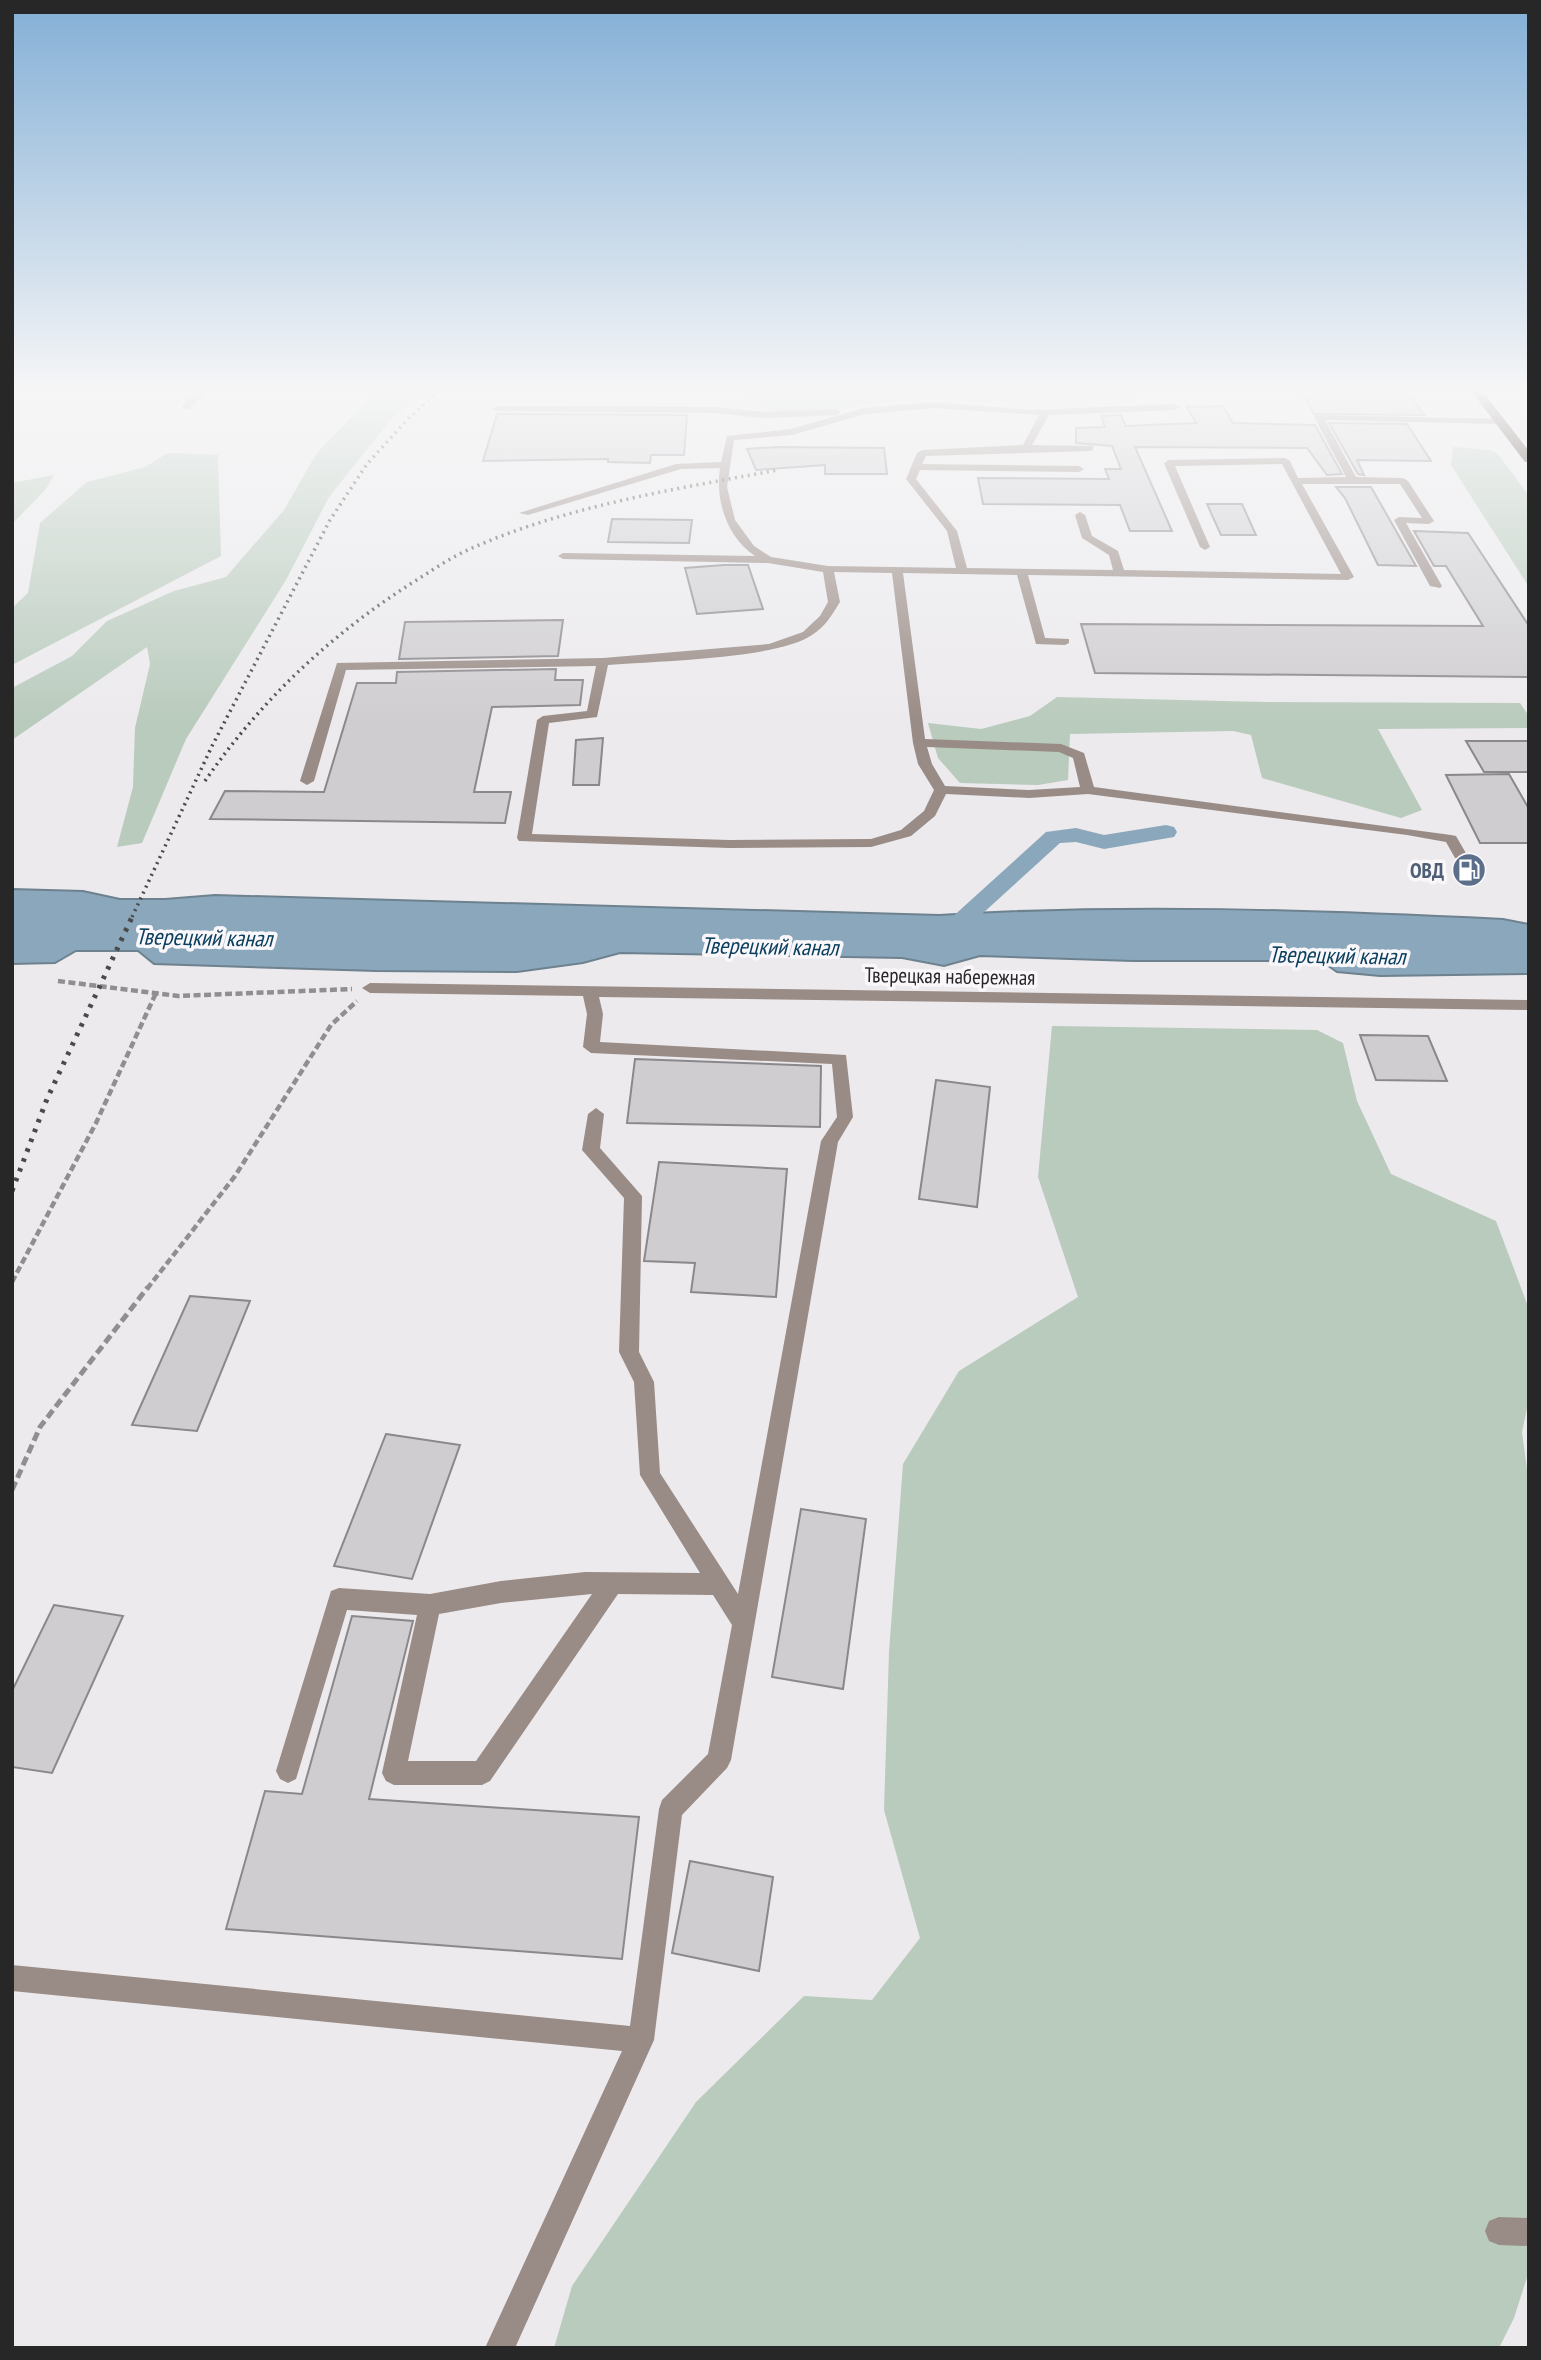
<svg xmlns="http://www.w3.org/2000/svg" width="1541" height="2360" viewBox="0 0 1541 2360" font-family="'PT Sans Narrow',sans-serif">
  <rect width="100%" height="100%" fill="#eceaed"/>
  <path fill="#b9cbbd" d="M376 392H425L393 417 329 497 286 580 186 739 142 843 117 847 133 787 135 728 150 664 147 647 12 740V688L72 656 107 621 174 591 226 577 284 510 317 453Z
    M713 392H1139L1129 399 984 402 935 399 872 403 817 411 771 412 746 393Z
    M1453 447 1490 450 1498 454 1529 496V587L1451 465Z
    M168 453 218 455 221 556 12 665V608L28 593 40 523 87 482 145 467Z
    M54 475 46 489 12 524V483Z
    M1057 697 1265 702 1520 703 1529 716V728L1378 729 1422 810 1401 818 1262 778 1251 735 1233 731 1070 734 1068 780 1038 785 960 783 938 758 928 723 981 729 1030 716Z
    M1052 1026 1317 1030 1343 1043 1357 1101 1391 1174 1496 1221 1529 1309V1399L1522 1432 1529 1484V2271L1514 2318 1499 2348H554L572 2286 696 2102 804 1996 872 2000 920 1938 884 1810 889 1652 903 1464 959 1371 1078 1297 1038 1177Z"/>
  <path fill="#8ba7bb" stroke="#6d818f" stroke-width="2" d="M12 889 83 891 120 899H165L215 895 939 915C1127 903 1315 910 1503 919L1529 924V974L1380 976 1337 972 1321 961H1133L980 956 944 966 902 958 620 953 583 963 517 972 376 971 154 964 138 951H76L55 963 12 964Z"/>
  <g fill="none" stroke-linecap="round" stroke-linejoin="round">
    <path fill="#8ba7bb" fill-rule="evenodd" d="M1166 825 1174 827 1177 832 1174 837 1104 849 1076 842 1060 843 948 945 940 947 932 945 928 939 1046 832 1076 828 1104 835Z"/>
  </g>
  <path fill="#cfcdd0" stroke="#8b888b" stroke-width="2" d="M1302 392H1408L1424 415 1314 414Z
    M1223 406 1233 423 1315 425 1342 474 1327 475 1307 448 1135 447 1172 531H1130L1120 505 983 504 978 478 1109 479 1105 469H1121L1112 446 1076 443V428L1105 427 1101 416 1121 415 1126 426 1196 423 1187 407Z
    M497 414 687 415 684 455H651L650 463 608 462V459L483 461Z
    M1329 423 1407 424 1431 461 1357 460 1364 475 1358 474Z
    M777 447 884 448 887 474H825V465L756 470 747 449Z
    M1336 487H1371L1416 566 1378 565 1345 498Z
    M1207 504H1242L1256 535H1221Z
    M612 519 692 520 689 543 608 542Z
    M1414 531 1468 533 1529 626V677L1095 673 1081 624 1483 626 1446 566H1434Z
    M724 565H748L763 609 697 614 685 568Z
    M563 620 558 656 399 659 405 622Z
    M556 669 555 680H583L580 705 492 707 474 792H511L505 823 210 819 225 791 324 792 357 683H396L397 672Z
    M603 738 599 785H573L576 740Z
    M1466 741H1529V772H1484Z
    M1509 774 1529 809V843H1480L1446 775Z
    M1360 1035 1428 1036 1447 1081 1376 1080Z
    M635 1059 821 1066 820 1127 627 1123Z
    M936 1080 990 1087 977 1207 919 1199Z
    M659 1162 787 1169 776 1297 691 1292 695 1263 644 1261Z
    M190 1296 250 1301 197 1431 132 1425Z
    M386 1434 460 1445 412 1579 334 1566Z
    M801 1509 866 1519 843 1689 772 1677Z
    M54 1605 123 1616 52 1773 12 1767V1691Z
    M352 1616 413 1621 369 1799 639 1817 622 1959 226 1929 265 1791 302 1794Z
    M690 1861 773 1877 759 1971 672 1953Z"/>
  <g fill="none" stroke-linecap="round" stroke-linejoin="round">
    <path stroke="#908e90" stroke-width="4.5" stroke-dasharray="7 3.5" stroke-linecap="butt" d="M58 981 178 996 352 989
      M12 1282 96 1123 156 993
      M147 1289 235 1176 331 1025 357 1001"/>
    <path stroke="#908e90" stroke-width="5" stroke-dasharray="9 4.5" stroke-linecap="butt" d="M12 1490 40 1427 148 1287"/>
    <path fill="#998b85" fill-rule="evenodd" d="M197 392H207L189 409H183V405Z
      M934 402 1031 410 1175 404 1180 407 1175 410 1049 415 1032 445 1093 446V450L1090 451 926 456 922 464 1079 466 1084 469 1079 472 920 470 916 479 957 531 967 568 1113 570 1109 555 1082 538 1075 515 1080 512 1085 515 1092 536 1118 551 1124 570 1341 574 1282 464 1175 466 1210 547 1205 550 1200 547 1164 463 1169 460 1285 458 1290 461 1298 478 1346 477 1314 417 1316 415 1503 419V423L1500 424 1325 420 1356 477 1403 478 1408 481 1434 521 1429 524 1406 523 1442 586 1440 588 1430 586 1394 520 1399 517 1422 518 1400 484H1302L1354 577 1348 580 1028 575 1045 638 1069 639V643L1065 645 1036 644 1017 575 903 573 925 739 1061 744 1084 753 1094 787 1451 835 1456 836 1467 855 1465 858H1455L1446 842 1407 835 1088 794 1029 798 946 794 935 816 911 836 871 847 729 848 519 841 517 838 537 720 543 716 587 711 596 666 346 670 314 781 307 785 300 781 337 663 603 658 769 644 803 632 820 616 828 602 823 572 768 563 563 559 558 556 563 553 755 556C727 537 715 501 720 468L681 469 528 515 519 513 676 464 721 462 727 436 791 429 864 408ZM934 408 1039 415 1023 445 922 450 917 453 906 479 947 531 956 568 828 566 771 557 754 546 735 520 727 487 734 440 792 435 865 414ZM834 572 892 573 913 743 918 764 934 790 924 811 901 830 871 839 729 840 532 834 549 723 597 717 608 665C655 661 778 659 812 635 825 627 832 615 840 602ZM927 747 1059 752 1073 758 1080 787 1029 790 945 786 932 764Z
      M498 406 717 407 762 412 836 409 841 412 836 415 762 418 717 413 495 411 493 409Z
      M370 983 1529 1000V1010L599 997 603 1014 600 1042 846 1055 853 1117 838 1142 731 1760 727 1768 682 1815 654 2040 515 2348H485L622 2051 12 1991V1965L630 2026 659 1809 662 1800 708 1754 732 1625 713 1595 618 1594 490 1781 482 1785H394L386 1781 382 1773 417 1615 347 1610 296 1779 288 1783 280 1779 276 1771 331 1591 339 1588 430 1594 501 1581 585 1572 700 1573 640 1475 634 1382 619 1352 624 1198 582 1150 588 1114 596 1108 604 1114 600 1148 642 1196 639 1352 654 1382 660 1473 738 1594 821 1141 837 1117 832 1064 591 1053 583 1047 587 1014 583 996 370 993 362 988ZM592 1594 476 1761H408L439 1614 501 1603Z
      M1499 2217 1529 2218V2246L1499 2245 1489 2241 1485 2231 1489 2221Z"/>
    <path fill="#3e2519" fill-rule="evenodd" d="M1472 392H1483L1529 451V462H1525Z"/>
    <path stroke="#4b4a4b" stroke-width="3.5" stroke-dasharray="2 4.5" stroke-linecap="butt" d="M205 781C261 700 331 634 415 581 433 570 451 557 470 549 566 506 675 489 778 470
      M132 917 212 746 330 520 367 464 408 419 438 392"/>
    <path stroke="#4b4a4b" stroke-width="5" stroke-dasharray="3.5 7" stroke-linecap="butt" d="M12 1191 47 1099 133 915"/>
  </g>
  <linearGradient id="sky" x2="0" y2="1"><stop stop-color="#83afd6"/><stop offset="0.54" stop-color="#f6f6f7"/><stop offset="1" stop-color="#f6f6f7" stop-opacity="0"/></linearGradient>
  <rect width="1541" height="722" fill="url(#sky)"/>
  <defs>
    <g id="fuel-disc" transform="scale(1.75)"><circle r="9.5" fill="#5c6f8a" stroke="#faf7fb"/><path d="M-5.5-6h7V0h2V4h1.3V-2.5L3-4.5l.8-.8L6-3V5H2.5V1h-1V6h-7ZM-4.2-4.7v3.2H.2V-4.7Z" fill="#fff"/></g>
  </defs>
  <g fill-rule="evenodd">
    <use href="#fuel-disc" x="1469" y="870"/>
  </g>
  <g text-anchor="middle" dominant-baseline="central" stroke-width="7" stroke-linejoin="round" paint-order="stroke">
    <g font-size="21" font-weight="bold" fill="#4e5e75" stroke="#faf7fb" text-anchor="end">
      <text x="1444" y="870">ОВД</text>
    </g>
    <g font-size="21" fill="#282728" stroke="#faf7fb">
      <text transform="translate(950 976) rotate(1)">Тверецкая набережная</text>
    </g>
    <g font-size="23" font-style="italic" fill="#0c405e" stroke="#faf7fb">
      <text transform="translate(204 937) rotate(1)">Тверецкий канал</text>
      <text transform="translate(770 946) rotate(1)">Тверецкий канал</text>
      <text transform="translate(1337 955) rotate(1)">Тверецкий канал</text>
    </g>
  </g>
  <rect width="1541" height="2360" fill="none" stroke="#282728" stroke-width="28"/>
</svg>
